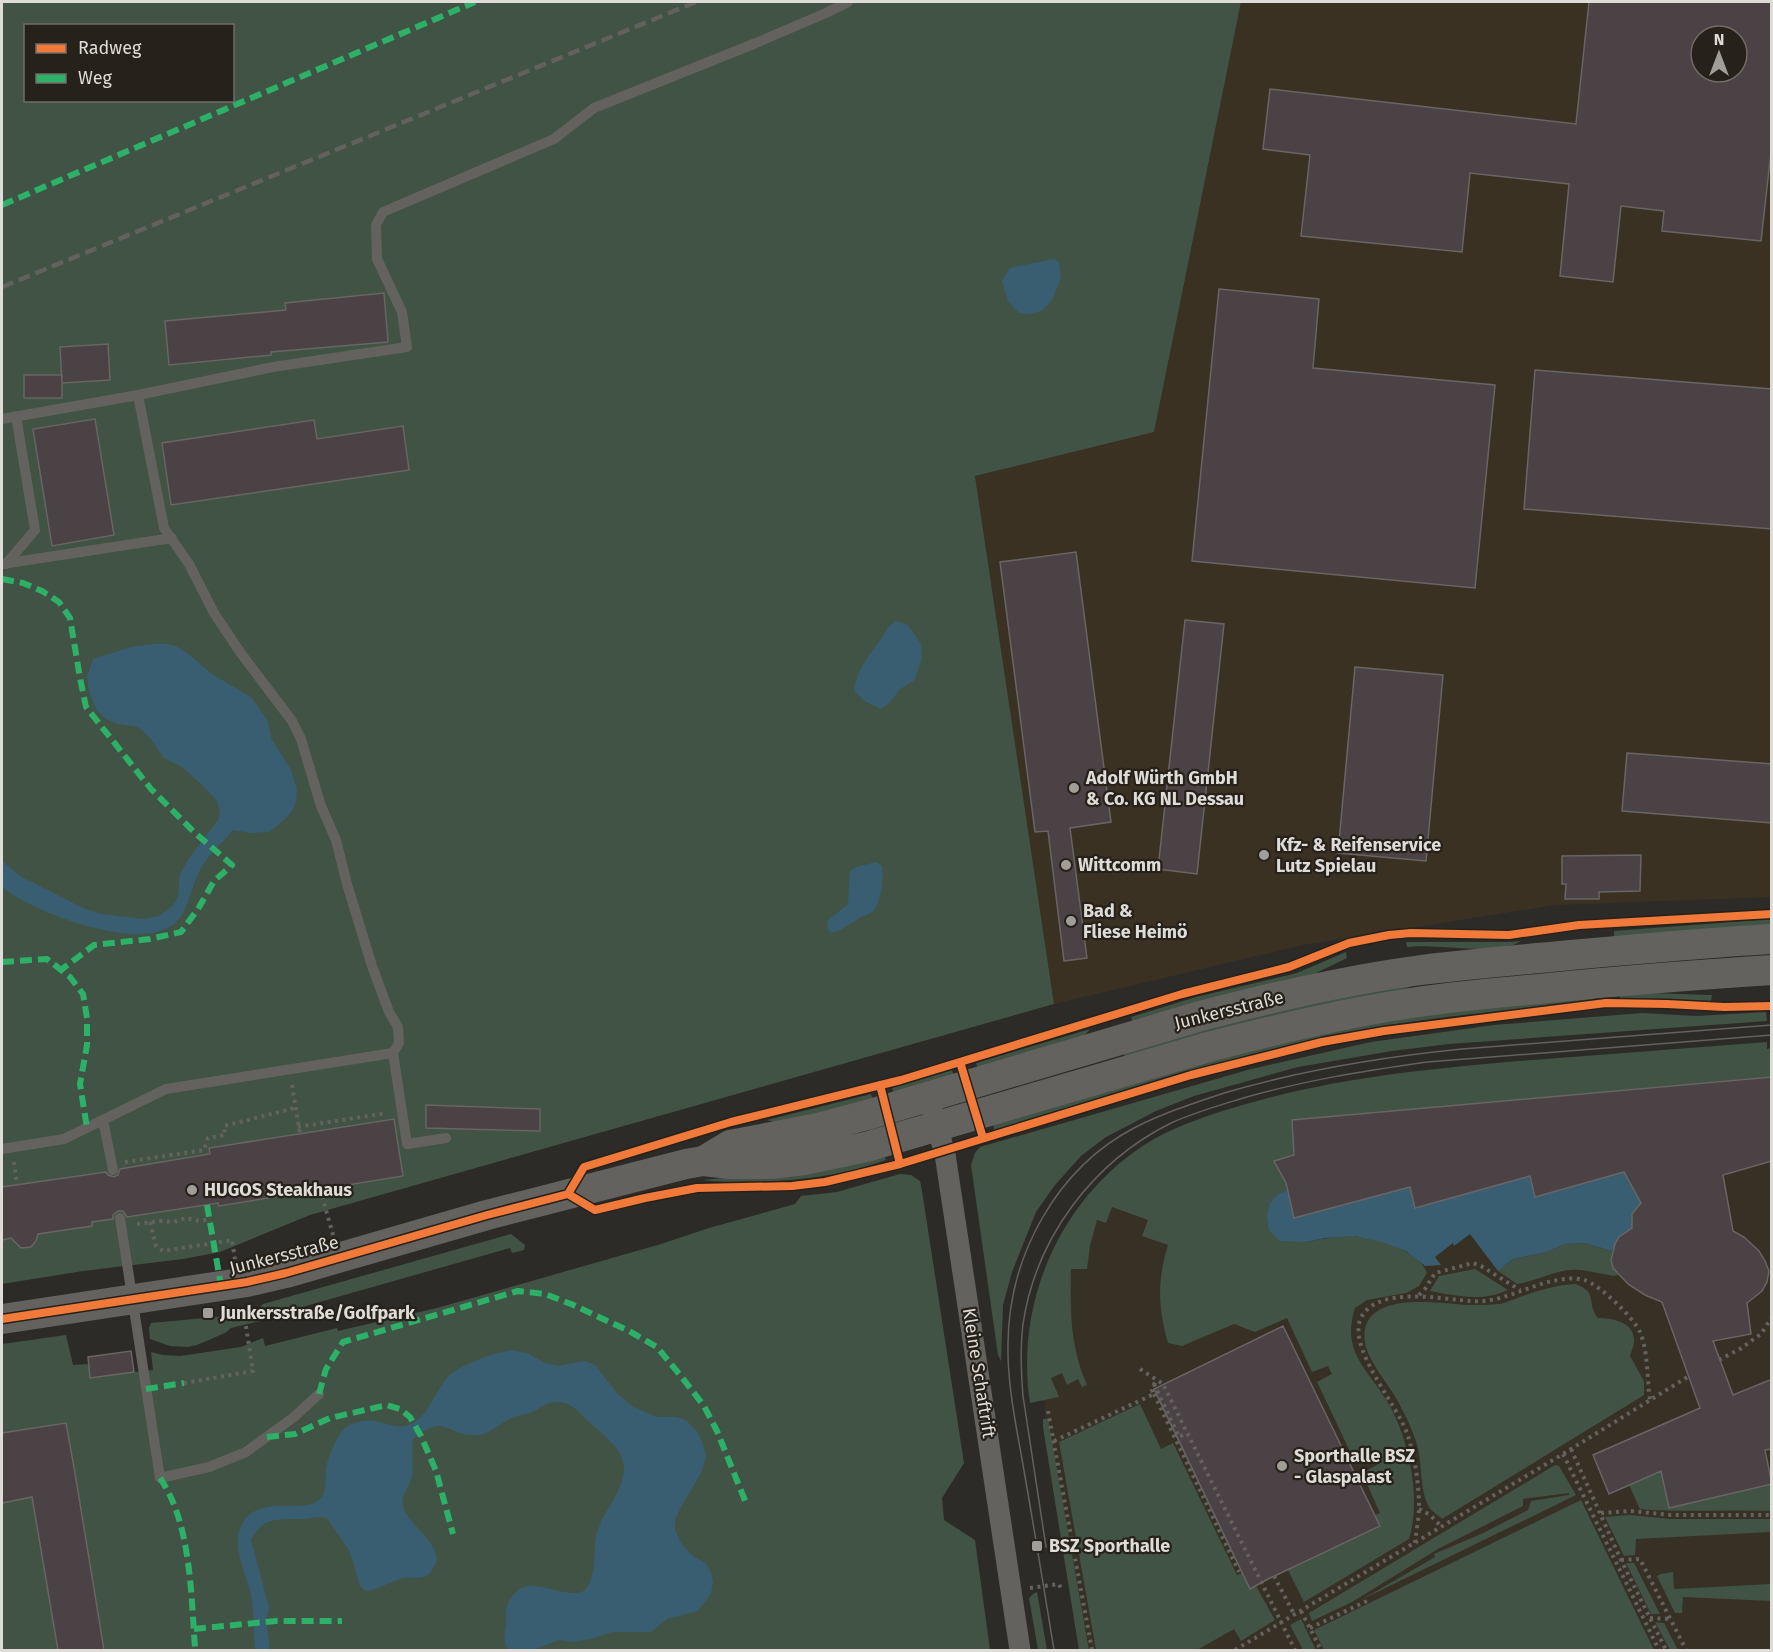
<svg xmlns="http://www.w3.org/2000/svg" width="1773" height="1652" viewBox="0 0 1773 1652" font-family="'Fira Sans',sans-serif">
  <rect width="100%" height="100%" fill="#2d2b28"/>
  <path fill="#373025" d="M1771 1053V1650H1079L1043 1427V1419H1045V1401H1037L1039 1335 1101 1199 1216 1127Z"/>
  <path fill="#3b3123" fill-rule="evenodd" d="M1241 2H1771V897L1555 905 1303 945 1054 1004 975 476 1154 432ZM1701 36H1737V72H1701Z"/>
  <path fill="#415345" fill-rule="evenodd" d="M2 2H1241L1154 432 975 476 1054 1004 310 1215 220 1252 183 1259 83 1271 2 1284ZM26 26H232V100H26Z
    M1771 919V925L1614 937V931Z
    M1521 941C1498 957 1436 943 1407 947L1406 942H1511Z
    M1346 952 1347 958 1314 974 1133 1023 1131 1017 1196 997 1297 973Z
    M1410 984V987L1404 989 1125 1057 1124 1054 1249 1015Z
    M1649 993 1712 995 1711 1001 1620 999V994Z
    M1593 996V1001L1447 1017 1389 1025 1319 1038 1230 1060 994 1130 993 1124 1228 1054 1388 1019Z
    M1766 1012 1767 1021 1449 1044 1392 1051 1298 1067 1194 1096 1156 1111 1106 1137 1081 1156 1055 1185 1036 1212 1012 1272 1003 1305 1001 1361 998 1355 971 1165 975 1153 980 1147 1251 1069 1371 1042 1494 1025 1642 1013 1696 1016Z
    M1090 1029 1084 1036 978 1069 976 1063Z
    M1767 1042V1049L1771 1048V1077L1292 1120 1294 1159H1280L1275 1162 1286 1183 1287 1190 1278 1194 1306 1242C1321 1239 1337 1236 1353 1236 1375 1236 1420 1251 1427 1273L1419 1286 1406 1293 1367 1300 1355 1308C1340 1355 1371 1371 1391 1408 1410 1444 1421 1500 1409 1539L1304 1602 1288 1570 1380 1526 1375 1515 1380 1513 1362 1473 1377 1465 1373 1456 1356 1464 1317 1382 1332 1374 1328 1366 1312 1372 1287 1318 1255 1332 1234 1324 1182 1346 1168 1343C1158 1308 1157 1280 1168 1245L1142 1236 1148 1220 1112 1207 1106 1223 1097 1220 1090 1246 1087 1269H1071C1070 1311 1070 1346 1087 1385L1082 1387 1078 1379 1067 1385 1062 1373 1051 1378 1059 1397 1030 1403C1014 1300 1063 1192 1154 1139 1183 1123 1215 1113 1246 1104 1340 1077 1436 1068 1533 1060 1611 1054 1689 1048 1767 1042Z
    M952 1070 954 1076 894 1094 892 1088Z
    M871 1094 873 1100C850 1106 786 1128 767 1120Z
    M884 1155 886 1160C873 1164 859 1169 846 1172 801 1181 748 1185 703 1180L733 1177Z
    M900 1174 911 1175 920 1181 922 1191 964 1463 942 1498 944 1520 975 1540 990 1650H2V1344L66 1335 73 1365 88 1364V1357L131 1351 134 1372 153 1370 151 1352 163 1355 180 1356 241 1347 263 1338 265 1346 337 1328 338 1331 437 1308 661 1244 709 1228 795 1204 801 1196 837 1192Z
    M511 1234 525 1245 524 1250 512 1253 510 1248 260 1319V1321L231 1328 225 1333 197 1345 188 1347 170 1346 150 1339 149 1328 151 1323 248 1314 257 1310 263 1304Z
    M1585 1243 1612 1251C1611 1261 1613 1267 1618 1275L1613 1276C1602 1274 1590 1271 1579 1270 1558 1268 1538 1281 1517 1284L1498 1271 1513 1259 1547 1252 1565 1244Z
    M1475 1269 1508 1290C1482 1302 1457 1296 1430 1291L1439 1276Z
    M1575 1284C1599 1292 1586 1304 1598 1318 1613 1318 1635 1322 1634 1342 1634 1346 1631 1352 1630 1356L1644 1381V1395L1442 1519C1438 1515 1431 1511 1429 1507 1420 1492 1422 1465 1418 1449 1416 1439 1411 1428 1407 1419 1403 1412 1400 1405 1396 1398 1385 1378 1360 1354 1365 1329 1373 1291 1442 1304 1468 1305 1479 1305 1490 1305 1500 1304 1509 1302 1518 1297 1526 1295 1542 1289 1558 1285 1575 1284Z
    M1140 1404 1161 1449 1173 1443 1237 1575 1242 1573 1251 1588 1256 1586 1275 1620 1241 1641 1234 1629 1197 1650H1096L1059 1442Z
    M1043 1419H1048L1089 1650H1079L1043 1427Z
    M1555 1465 1559 1466 1576 1495 1361 1600 1435 1557 1434 1554 1481 1534 1528 1510 1531 1501 1569 1495V1493L1523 1499V1506L1438 1549 1352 1602 1312 1621 1309 1613Z
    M1661 1471 1669 1508 1771 1484V1511C1727 1509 1684 1513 1640 1509L1629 1485Z
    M1581 1500 1654 1650H1324L1314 1630Z
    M1630 1515 1671 1519H1771V1532L1636 1539 1635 1555 1624 1556 1605 1517Z
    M1626 1563H1634L1660 1614H1651Z
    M1673 1572 1674 1589 1771 1584V1601L1683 1597 1682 1613H1675L1657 1576 1661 1574Z
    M1037 1592 1047 1650H1038L1029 1598 1033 1594Z
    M1301 1619 1316 1650H1303L1290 1625Z
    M1655 1622 1664 1623 1678 1650H1670Z"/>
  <path fill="#395e72" d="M1054 259 1059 262 1061 278 1052 300 1042 311 1030 314 1019 313 1008 301 1002 281 1010 268Z
    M896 621 908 625 921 644 922 658 914 681 900 689 889 703 881 709 863 700 854 690C857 670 869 655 881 639 888 630 885 628 896 621Z
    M155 644H166L176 646 187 653 212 674 251 697 268 721 271 738 291 770 297 790 296 802 292 811 283 821 269 832 251 833 233 830C222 843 207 856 199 872 191 888 189 909 176 922 143 955 32 912 2 887V861L20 876 83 908 101 914 145 919 159 916 172 906 178 897 180 874 190 857 218 820 220 811 217 801 201 784 182 767 164 758 150 738 138 727 117 724 106 719 97 711 89 691 87 676 93 659 131 647Z
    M876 862 882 866C884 875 881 904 873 911 870 914 865 915 861 917 853 921 823 947 828 920L848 904 850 871 856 867Z
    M1624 1172 1644 1208 1632 1214 1636 1227 1619 1237 1612 1251 1585 1243 1565 1244 1547 1252 1513 1259 1498 1271 1470 1234 1454 1246 1453 1243 1435 1257 1441 1265 1425 1266 1406 1251 1385 1243 1356 1236 1325 1238 1306 1242 1280 1241 1269 1230 1267 1216 1270 1203 1278 1194 1287 1190 1295 1218 1410 1187 1415 1208 1530 1176 1535 1197Z
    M511 1350 527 1353 545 1363 558 1366 585 1361 595 1365 617 1393 632 1406 656 1417H676L686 1420 697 1431 703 1444 706 1457 701 1473 681 1507 675 1519V1530L681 1543 691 1555 705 1563 711 1572 713 1581 711 1594 698 1611 667 1619 651 1632H612L591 1639 572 1642 559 1640 533 1650H510C502 1643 505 1634 506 1625 507 1621 505 1616 506 1611 507 1602 515 1590 524 1587 541 1581 579 1604 588 1586 597 1569 593 1554 596 1537 598 1525 605 1514 611 1504 637 1461 621 1450 588 1421 577 1411 570 1400 554 1402 544 1403 539 1410 529 1413 524 1415 517 1415 512 1418 502 1422 494 1430 484 1434 482 1435 478 1435 475 1435 445 1436 446 1412 413 1439 411 1452 414 1464 412 1476 410 1487 400 1495 403 1507 408 1525 449 1549 433 1568 433 1570 429 1575 427 1575 419 1581 409 1575 400 1579 388 1583 379 1589 366 1591L360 1586 350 1552 327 1518C318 1516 310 1519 302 1519 278 1520 263 1516 251 1540L269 1608 266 1619 270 1650H255C254 1634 254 1617 252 1600 249 1578 232 1552 240 1529 253 1491 305 1516 320 1499 328 1490 325 1477 326 1468 329 1455 335 1440 343 1430 348 1425 353 1423 359 1422 379 1416 392 1431 408 1425 430 1418 435 1388 451 1374 465 1363 494 1353 511 1350Z"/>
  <path fill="#4a4244" stroke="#686564" stroke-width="1.5" fill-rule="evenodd" d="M1589 2H1772V143L1761 241 1662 231 1664 211 1621 206 1613 282 1560 276 1569 184 1470 173 1462 252 1301 236 1310 155 1263 149 1270 89 1576 124ZM1701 36H1737V72H1701Z
    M1219 289 1319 299 1313 368 1495 385 1475 588 1192 561Z
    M384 293 388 342 271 352V355L169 365 165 321 286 310 285 303Z
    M108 344 110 380 62 383 60 347Z
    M1535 370 1772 389V529L1524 509Z
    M24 375H62V398H24Z
    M95 419 114 535 52 546 33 429Z
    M314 420 317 439 403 426 409 470 171 505 162 443Z
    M1076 552 1111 822 1070 828 1087 958 1064 961 1048 831 1035 832 1000 562Z
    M1185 620 1224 624 1197 874 1158 869Z
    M1355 667 1443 675 1426 861 1338 853Z
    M1627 753 1772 764V823L1622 811Z
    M1641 855 1640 891 1599 892V899H1565L1566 884H1562V856Z
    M1772 1077V1161L1723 1175 1733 1231 1744 1237 1759 1251 1765 1261 1769 1271 1767 1282 1762 1291 1747 1303 1751 1334 1713 1341 1733 1395 1772 1379V1449L1765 1450 1772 1484 1669 1508 1661 1471 1609 1494 1593 1455 1700 1408 1662 1302 1645 1295 1628 1284 1613 1268 1611 1260 1615 1244 1619 1237 1632 1228V1214L1641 1203 1624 1172 1535 1197 1530 1176 1415 1208 1410 1187 1294 1218 1286 1183 1274 1161 1294 1155 1292 1120Z
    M426 1105 540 1109V1131L426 1128Z
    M394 1119 403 1176 219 1206 218 1203 127 1217 123 1211H118L113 1215V1219L92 1222V1226L38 1234 36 1241 31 1247 21 1248 11 1238 2 1240V1187L106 1172 108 1175 114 1177 118 1175 120 1169 210 1154 209 1148Z
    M1283 1326 1380 1526 1268 1579 1250 1589 1154 1389Z
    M131 1351 134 1372 90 1378 88 1357Z
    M66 1423 75 1473 104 1650H58L32 1497 2 1503V1433Z"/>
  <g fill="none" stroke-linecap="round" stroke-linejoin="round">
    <path stroke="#63625f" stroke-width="4" stroke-dasharray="3 4.5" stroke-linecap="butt" d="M292 1085 300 1134
      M298 1127 387 1113
      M14 1162 17 1185
      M125 1162 204 1150 208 1138 225 1135 224 1126 295 1108
      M320 1189 333 1235
      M150 1222 156 1246 163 1251 232 1240 235 1259
      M137 1224 161 1221 174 1222 185 1218 200 1221 209 1219
      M1419 1295 1425 1289 1435 1273 1473 1263 1481 1266 1520 1290
      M1719 1360 1740 1349 1761 1334 1772 1317
      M1140 1369 1163 1384 1295 1650
      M184 1383 253 1371 243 1308
      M1154 1384 1179 1437 1187 1433
      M1154 1394 1239 1572
      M1048 1411 1092 1650
      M1054 1441 1154 1394 1152 1390 1156 1379
      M1571 1449 1621 1560 1666 1650
      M1563 1454 1659 1650
      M1419 1509 1430 1515 1442 1527
      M1601 1513 1630 1511 1671 1515H1772
      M1415 1543C1416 1532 1419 1519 1419 1507 1419 1484 1415 1458 1408 1436 1398 1405 1349 1351 1360 1320 1374 1285 1442 1299 1470 1301 1499 1304 1524 1287 1553 1281 1562 1279 1574 1277 1584 1280 1599 1284 1634 1318 1640 1332 1648 1350 1647 1380 1650 1400
      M1621 1560 1640 1559 1686 1650
      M1274 1576 1294 1614
      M1030 1588 1059 1584 1061 1589
      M1301 1611 1321 1650
      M1650 1618 1669 1619
      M1310 1628 1369 1600
      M1235 1650 1563 1454 1689 1376"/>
    <path stroke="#64625f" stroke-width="10" d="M138 395 164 528 189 564 214 613 240 652 292 721 301 739 321 806 336 840 347 884 372 966 389 1012 398 1027 399 1043 393 1053
      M2 419 138 395 273 367 407 347 402 312 377 259 376 225 383 212 554 139 594 108 756 43 826 13 848 2
      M2 564 172 538
      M6 564 35 530 16 416
      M103 1120 113 1170
      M2 1149 64 1139 166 1089 393 1053 407 1144 446 1138
      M120 1218 160 1478 209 1467 246 1452 294 1417 319 1394"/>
    <path stroke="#64625f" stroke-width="21" d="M933 1112 945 1154 1020 1650"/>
    <path stroke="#64625f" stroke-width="30" d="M705 1160 730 1145 818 1128 867 1115 1197 1017C1269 998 1341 981 1414 971 1459 965 1505 961 1550 957 1624 950 1698 943 1772 939
      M2 1319 247 1282 286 1273 487 1215 686 1164 703 1161 731 1164H771L804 1160 866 1147 1212 1046C1274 1030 1336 1015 1399 1005 1445 997 1493 993 1539 989 1617 981 1694 975 1772 970"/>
    <path stroke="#62615e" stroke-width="1.5" d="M1046 1547 1023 1396C1021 1372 1020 1348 1023 1324 1036 1237 1093 1162 1171 1123 1193 1113 1217 1106 1240 1099 1301 1081 1363 1071 1427 1062L1772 1035
      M1054 1650C1044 1589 1034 1527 1023 1465 1016 1425 1007 1383 1008 1343 1009 1256 1056 1169 1134 1128 1163 1113 1194 1103 1224 1093 1302 1070 1382 1057 1462 1049L1772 1025"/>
    <path stroke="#62615e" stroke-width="4.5" stroke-dasharray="12 6" stroke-linecap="butt" d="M2 287 696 2"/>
    <path stroke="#2db169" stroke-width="6" stroke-dasharray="12 6" stroke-linecap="butt" d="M2 205 475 2
      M2 579 23 583 42 591 59 602 70 618 80 678 86 707 151 789 194 832 232 865 214 881 198 909 181 932 150 939 94 945 61 970
      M2 962 47 959 70 977 83 994 87 1018V1045L80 1084 87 1128
      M207 1205 221 1286
      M146 1389 184 1383
      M319 1394 326 1369 343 1342 518 1291 545 1294 571 1304 629 1331 657 1347 680 1375 704 1406 717 1431 746 1503
      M267 1437 295 1434 330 1418 387 1405 400 1409 410 1417 421 1436 436 1471 453 1534
      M160 1478C191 1523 191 1594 195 1648L192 1650
      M194 1629 276 1621H342"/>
    <g stroke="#26221b" stroke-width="11">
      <path id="cycleway" d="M960 1062 983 1138
        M880 1085 900 1164
        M568 1194 584 1167 731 1122 901 1080 1182 994 1289 967 1349 943 1389 935 1411 933 1509 935 1579 925 1772 914
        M568 1194 595 1210 645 1198 697 1188 792 1186 825 1182 900 1164 1191 1075 1322 1042 1384 1031 1606 1003 1667 1004 1724 1007 1772 1006
        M2 1319 247 1282 286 1273 487 1215 568 1194"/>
    </g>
    <use href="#cycleway" stroke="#f17a3a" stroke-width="8"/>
  </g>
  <g fill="#a19e9a" stroke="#26221b" stroke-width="2">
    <circle cx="1074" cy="788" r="6"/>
    <circle cx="1264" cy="855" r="6"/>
    <circle cx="1066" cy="865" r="6"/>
    <circle cx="1071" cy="921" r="6"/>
    <circle cx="192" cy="1190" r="6"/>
    <rect x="202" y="1307" width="12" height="12" rx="3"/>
    <circle cx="1282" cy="1466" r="6"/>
    <rect x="1031" y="1540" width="12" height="12" rx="3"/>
  </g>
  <g text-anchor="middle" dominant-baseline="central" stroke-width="4.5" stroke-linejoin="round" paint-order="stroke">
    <g font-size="18" font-weight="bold" fill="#dfdcd8" stroke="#26221b" text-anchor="start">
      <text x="1086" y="778">Adolf Würth GmbH<tspan x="1086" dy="21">&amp; Co. KG NL Dessau</tspan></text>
      <text x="1276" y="845">Kfz- &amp; Reifenservice<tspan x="1276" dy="21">Lutz Spielau</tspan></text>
      <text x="1078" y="865">Wittcomm</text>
      <text x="1083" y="911">Bad &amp;<tspan x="1083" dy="21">Fliese Heimö</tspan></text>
      <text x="204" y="1190">HUGOS Steakhaus</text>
      <text x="220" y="1313">Junkersstraße/Golfpark</text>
      <text x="1294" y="1456">Sporthalle BSZ<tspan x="1294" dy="21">- Glaspalast</tspan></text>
      <text x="1049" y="1546">BSZ Sporthalle</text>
    </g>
    <g font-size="18" fill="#dfdcd8" stroke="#26221b">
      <text transform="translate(1229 1010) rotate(-14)">Junkersstraße</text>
      <text transform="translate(284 1255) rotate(-14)">Junkersstraße</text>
      <text transform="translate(979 1373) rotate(81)">Kleine Schaftrift</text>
    </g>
  </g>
  <rect width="1773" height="1652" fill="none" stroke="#dfdcd8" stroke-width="6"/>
  <rect x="24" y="24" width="210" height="78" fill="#26221b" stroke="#706c67" stroke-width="1.5"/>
  <rect x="36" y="44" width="30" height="9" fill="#f17a3a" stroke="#706c67" stroke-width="1.5"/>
  <text x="78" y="54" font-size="18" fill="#dfdcd8">Radweg</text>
  <rect x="36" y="74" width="30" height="9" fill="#2db169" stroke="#706c67" stroke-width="1.5"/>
  <text x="78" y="84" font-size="18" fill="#dfdcd8">Weg</text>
  <g transform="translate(1719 54)"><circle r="28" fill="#26221b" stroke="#706c67" stroke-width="1.5"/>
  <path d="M0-4.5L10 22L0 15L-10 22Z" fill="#a19e9a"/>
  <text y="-9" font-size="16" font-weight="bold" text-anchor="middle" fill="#dfdcd8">N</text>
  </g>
</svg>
